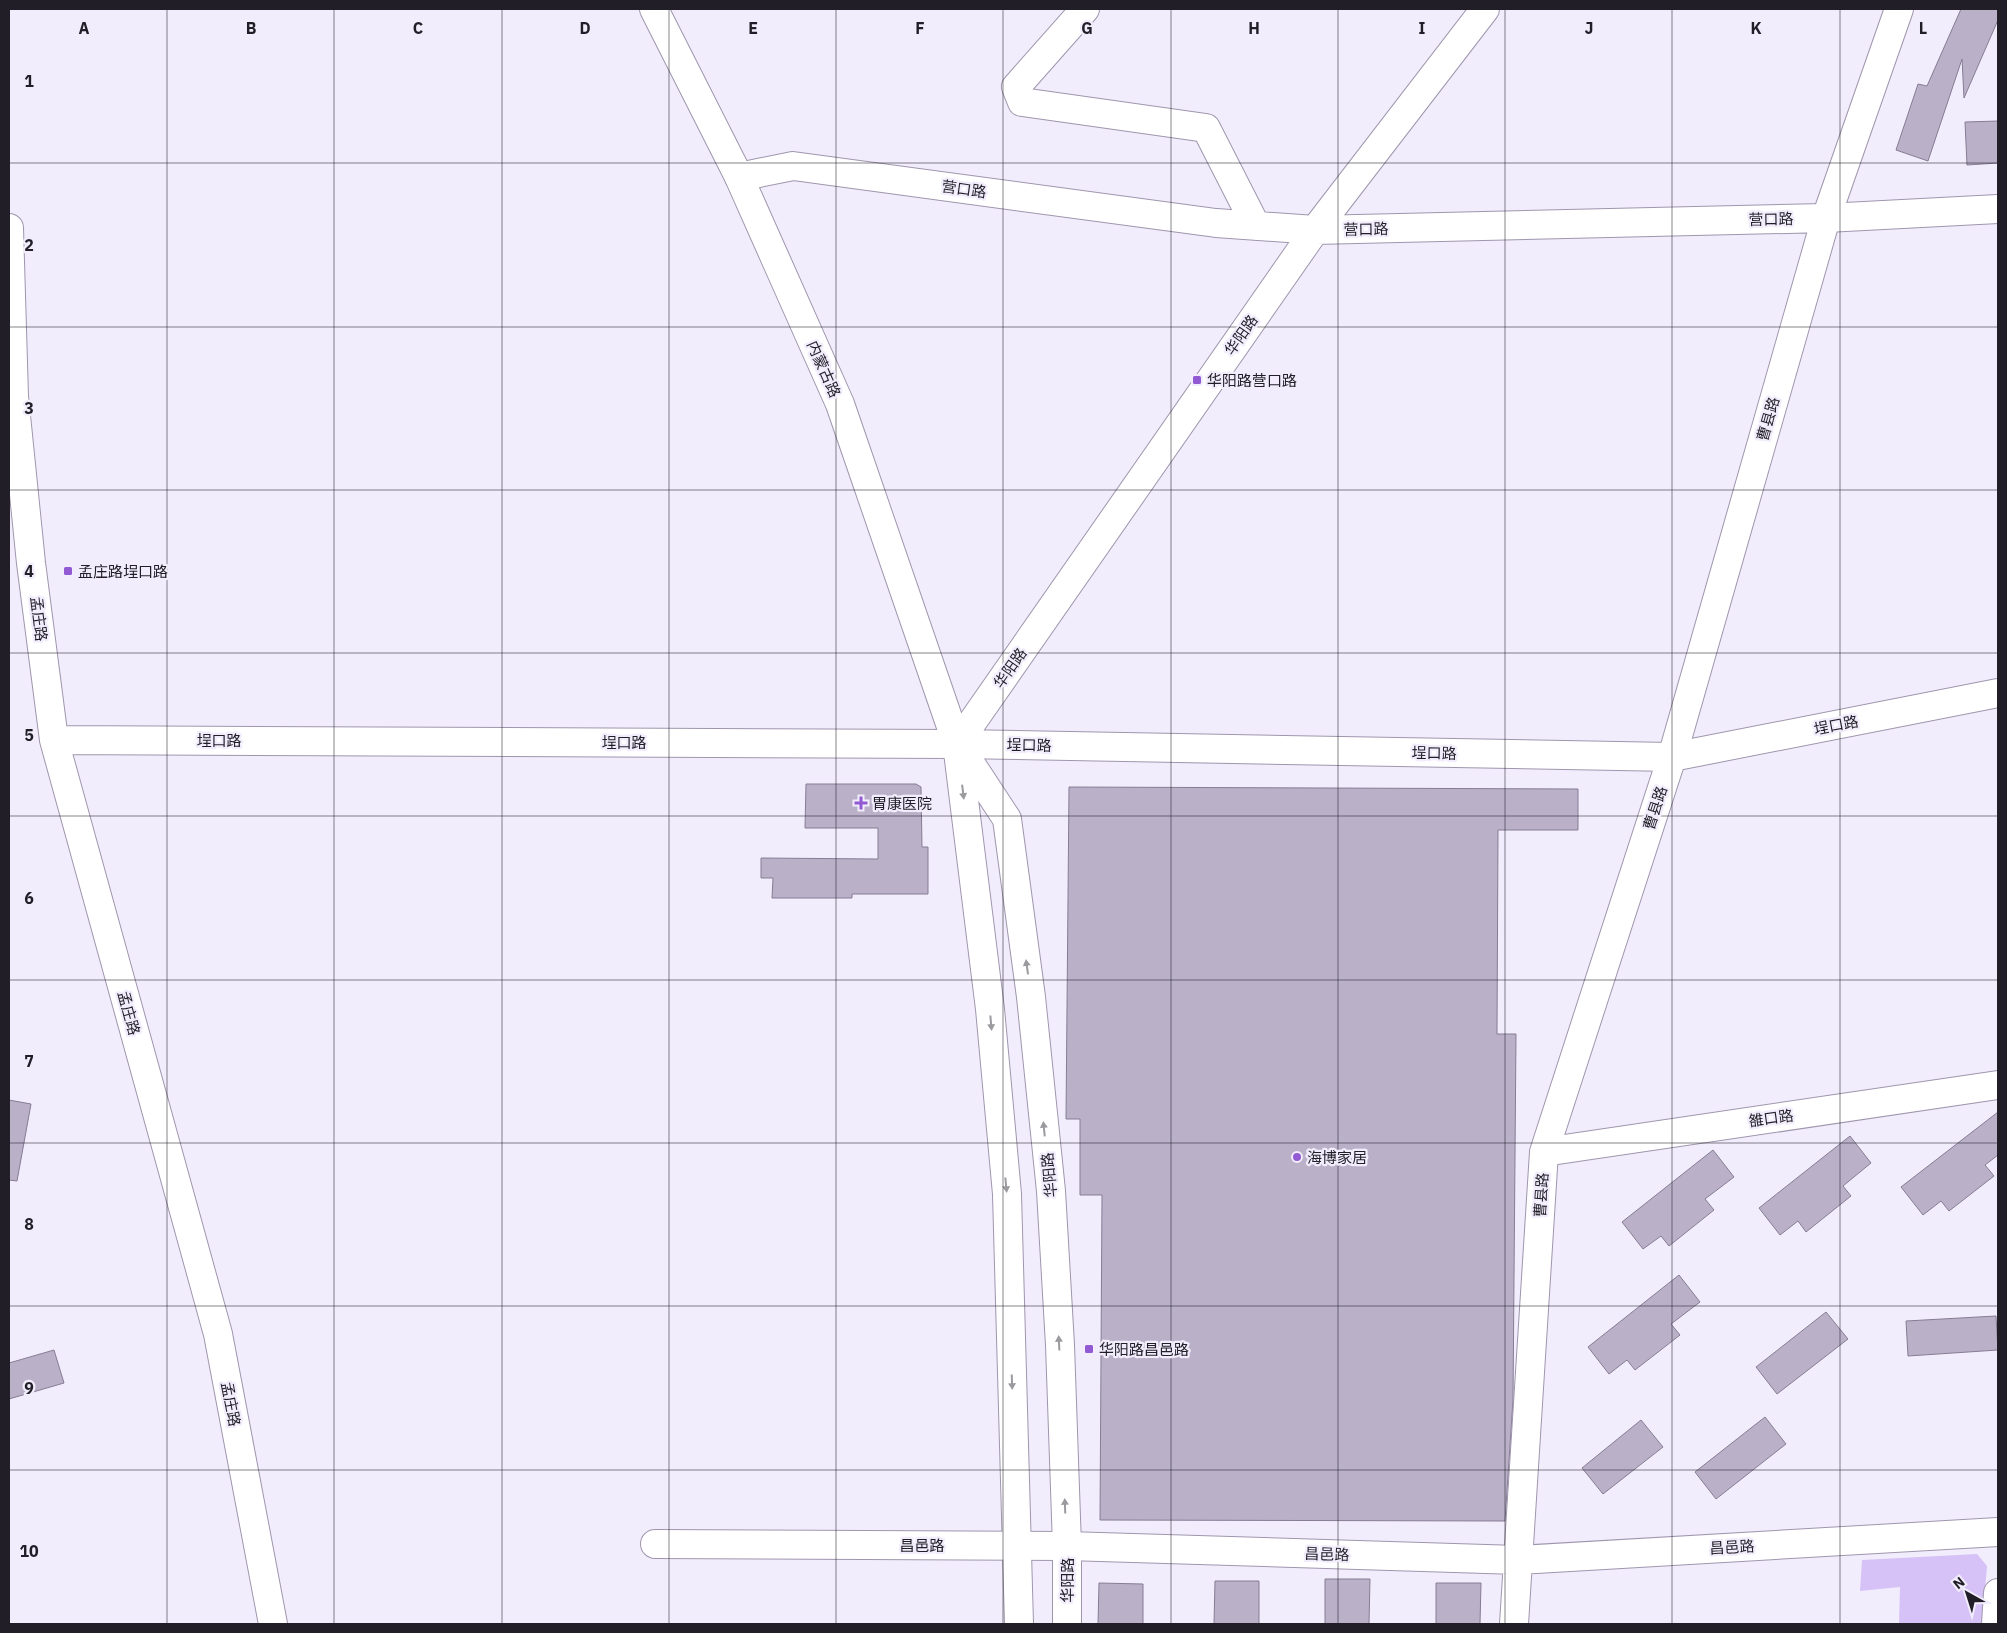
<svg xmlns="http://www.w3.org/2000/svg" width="2007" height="1633" viewBox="0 0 2007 1633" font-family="'IBM Plex Sans','Noto Sans SC',sans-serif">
  <rect width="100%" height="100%" fill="#f2edfc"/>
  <path fill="#d6c2f6" d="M1977 1554 1987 1566 1982 1624H1899L1900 1587 1860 1591 1862 1560Z"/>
  <path fill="#bab1c9" stroke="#867d94" d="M1961 9H1998V20L1964 98 1962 59 1928 161 1896 150 1918 84 1927 86Z
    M1998 121V163L1967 165 1965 122Z
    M806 784H916L921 787 922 847H928V894H852V898H772L773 878H761V858L878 859V828H805Z
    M1069 787 1578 789V830H1498L1497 1034H1516L1513 1400 1505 1521 1100 1520 1102 1195H1080V1119H1066Z
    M9 1100 31 1104 17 1181 9 1180Z
    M1998 1112V1155L1985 1165 1994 1176 1949 1211 1941 1201 1923 1215 1901 1187Z
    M1850 1136 1871 1163 1843 1186 1851 1196 1806 1232 1798 1221 1780 1235 1759 1208Z
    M1713 1150 1734 1177 1705 1199 1714 1210 1669 1246 1661 1236 1643 1249 1622 1222Z
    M1679 1275 1700 1302 1671 1324 1680 1335 1635 1370 1627 1360 1609 1374 1588 1347Z
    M1826 1312 1848 1339 1777 1394 1756 1367Z
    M1996 1316 1998 1350 1908 1356 1906 1321Z
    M54 1350 64 1383 9 1399V1363Z
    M1765 1417 1786 1444 1716 1499 1695 1472Z
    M1641 1420 1663 1447 1603 1494 1582 1468Z
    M1325 1579H1370L1369 1624H1325Z
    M1215 1581H1259V1624H1214Z
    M1099 1583 1143 1584V1624H1098Z
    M1436 1583H1481L1480 1624H1436Z"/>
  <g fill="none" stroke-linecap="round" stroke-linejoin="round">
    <g stroke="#9f96ad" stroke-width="30">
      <path id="minor" d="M1085 9 1016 87 1022 102 1206 128 1256 226
        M739 177 793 166 1216 223 1315 230 1826 218 1998 209
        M9 228 14 396 31 563 54 740 218 1334 273 1624
        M54 740 957 744 1672 757 1998 693
        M957 744 1315 230 1485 9
        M1544 1152 1998 1085
        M655 1544 1067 1546 1518 1560 1998 1532
        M1514 1624 1544 1152 1672 757 1826 218 1899 9
        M1996 1624 1998 1593"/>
    </g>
    <g stroke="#9f96ad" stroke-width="30">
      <path id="major" d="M654 9 739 177 840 404 957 744 990 1009 1007 1194 1019 1624
        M961 749 1007 819 1031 997 1051 1191 1060 1345 1067 1546V1624"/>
    </g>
    <use href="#minor" stroke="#fff" stroke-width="28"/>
    <use href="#major" stroke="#fff" stroke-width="28"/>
  </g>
  <defs><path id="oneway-solid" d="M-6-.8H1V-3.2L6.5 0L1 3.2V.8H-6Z" transform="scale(1.25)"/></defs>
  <g fill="#9b9a9e">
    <use href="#oneway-solid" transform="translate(963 792) rotate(83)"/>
    <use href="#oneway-solid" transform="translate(1027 967) rotate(-98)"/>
    <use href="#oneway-solid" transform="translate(991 1023) rotate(85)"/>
    <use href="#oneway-solid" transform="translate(1044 1129) rotate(-96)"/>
    <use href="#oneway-solid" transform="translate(1006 1185) rotate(85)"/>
    <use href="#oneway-solid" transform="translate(1059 1343) rotate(-93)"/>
    <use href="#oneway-solid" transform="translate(1012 1382) rotate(88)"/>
    <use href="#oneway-solid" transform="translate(1065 1506) rotate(-92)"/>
  </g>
  <path fill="none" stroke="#211e27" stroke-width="1" stroke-opacity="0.55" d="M167 9V1624M334 9V1624M502 9V1624M669 9V1624M836 9V1624M1003 9V1624M1171 9V1624M1338 9V1624M1505 9V1624M1672 9V1624M1840 9V1624M9 163H1998M9 327H1998M9 490H1998M9 653H1998M9 816H1998M9 980H1998M9 1143H1998M9 1306H1998M9 1470H1998"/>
  <g fill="#925ad2" stroke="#f2edfc" stroke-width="2">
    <rect x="1192" y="375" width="10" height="10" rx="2.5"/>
    <rect x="63" y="566" width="10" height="10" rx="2.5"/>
    <path d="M858.5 795.5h5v5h5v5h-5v5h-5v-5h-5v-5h5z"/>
    <circle cx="1297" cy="1157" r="5"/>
    <rect x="1084" y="1344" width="10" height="10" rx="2.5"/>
  </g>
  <g text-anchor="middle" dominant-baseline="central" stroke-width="4.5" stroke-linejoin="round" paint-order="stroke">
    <g font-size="15" fill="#211e27" stroke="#f2edfc">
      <text transform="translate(964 189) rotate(8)">营口路</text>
      <text transform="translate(1771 219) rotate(-1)">营口路</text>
      <text transform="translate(1366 229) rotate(-1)">营口路</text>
      <text transform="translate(1241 335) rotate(-55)">华阳路</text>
      <text transform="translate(824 369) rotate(66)">内蒙古路</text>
      <text transform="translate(1768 419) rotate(-74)">曹县路</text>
      <text transform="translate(39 619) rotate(83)">孟庄路</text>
      <text transform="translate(1010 668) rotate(-55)">华阳路</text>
      <text transform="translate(1836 725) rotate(-11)">埕口路</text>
      <text x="219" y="740">埕口路</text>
      <text x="624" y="742">埕口路</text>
      <text transform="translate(1029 745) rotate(1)">埕口路</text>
      <text transform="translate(1434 753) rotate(1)">埕口路</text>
      <text transform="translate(1655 808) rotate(-72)">曹县路</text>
      <text transform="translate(129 1013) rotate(75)">孟庄路</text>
      <text transform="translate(1771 1118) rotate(-8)">雒口路</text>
      <text transform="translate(1049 1175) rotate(-95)">华阳路</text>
      <text transform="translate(1541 1195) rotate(-86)">曹县路</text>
      <text transform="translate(231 1404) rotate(79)">孟庄路</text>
      <text x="922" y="1545">昌邑路</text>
      <text transform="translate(1732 1547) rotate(-3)">昌邑路</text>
      <text transform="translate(1327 1554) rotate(2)">昌邑路</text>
      <text transform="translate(1067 1580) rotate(-90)">华阳路</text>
    </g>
    <g font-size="15" fill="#211e27" stroke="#f2edfc" text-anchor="start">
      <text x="1207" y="380">华阳路营口路</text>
      <text x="78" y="571">孟庄路埕口路</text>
      <text x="872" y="803">胃康医院</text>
      <text x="1307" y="1157">海博家居</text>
      <text x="1099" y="1349">华阳路昌邑路</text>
    </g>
  </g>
  <g font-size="16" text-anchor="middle" font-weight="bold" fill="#211e27" stroke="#f2edfc" stroke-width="4.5" stroke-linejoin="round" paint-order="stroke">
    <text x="84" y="34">A</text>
    <text x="251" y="34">B</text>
    <text x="418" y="34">C</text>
    <text x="585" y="34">D</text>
    <text x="753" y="34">E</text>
    <text x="920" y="34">F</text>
    <text x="1087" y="34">G</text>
    <text x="1254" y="34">H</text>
    <text x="1422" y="34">I</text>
    <text x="1589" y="34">J</text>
    <text x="1756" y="34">K</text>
    <text x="1923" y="34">L</text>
    <text x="29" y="87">1</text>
    <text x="29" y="251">2</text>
    <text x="29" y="414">3</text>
    <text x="29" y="577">4</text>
    <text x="29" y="741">5</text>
    <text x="29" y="904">6</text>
    <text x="29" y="1067">7</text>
    <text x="29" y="1230">8</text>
    <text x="29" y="1394">9</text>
    <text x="29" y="1557">10</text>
  </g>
  <rect width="2007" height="1633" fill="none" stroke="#211e27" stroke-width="20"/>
  <g transform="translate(1967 1593) rotate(321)" stroke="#f2edfc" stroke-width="4" paint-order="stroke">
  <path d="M0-4L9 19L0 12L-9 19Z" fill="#211e27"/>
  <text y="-8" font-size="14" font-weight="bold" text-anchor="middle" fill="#211e27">N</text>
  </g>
</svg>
